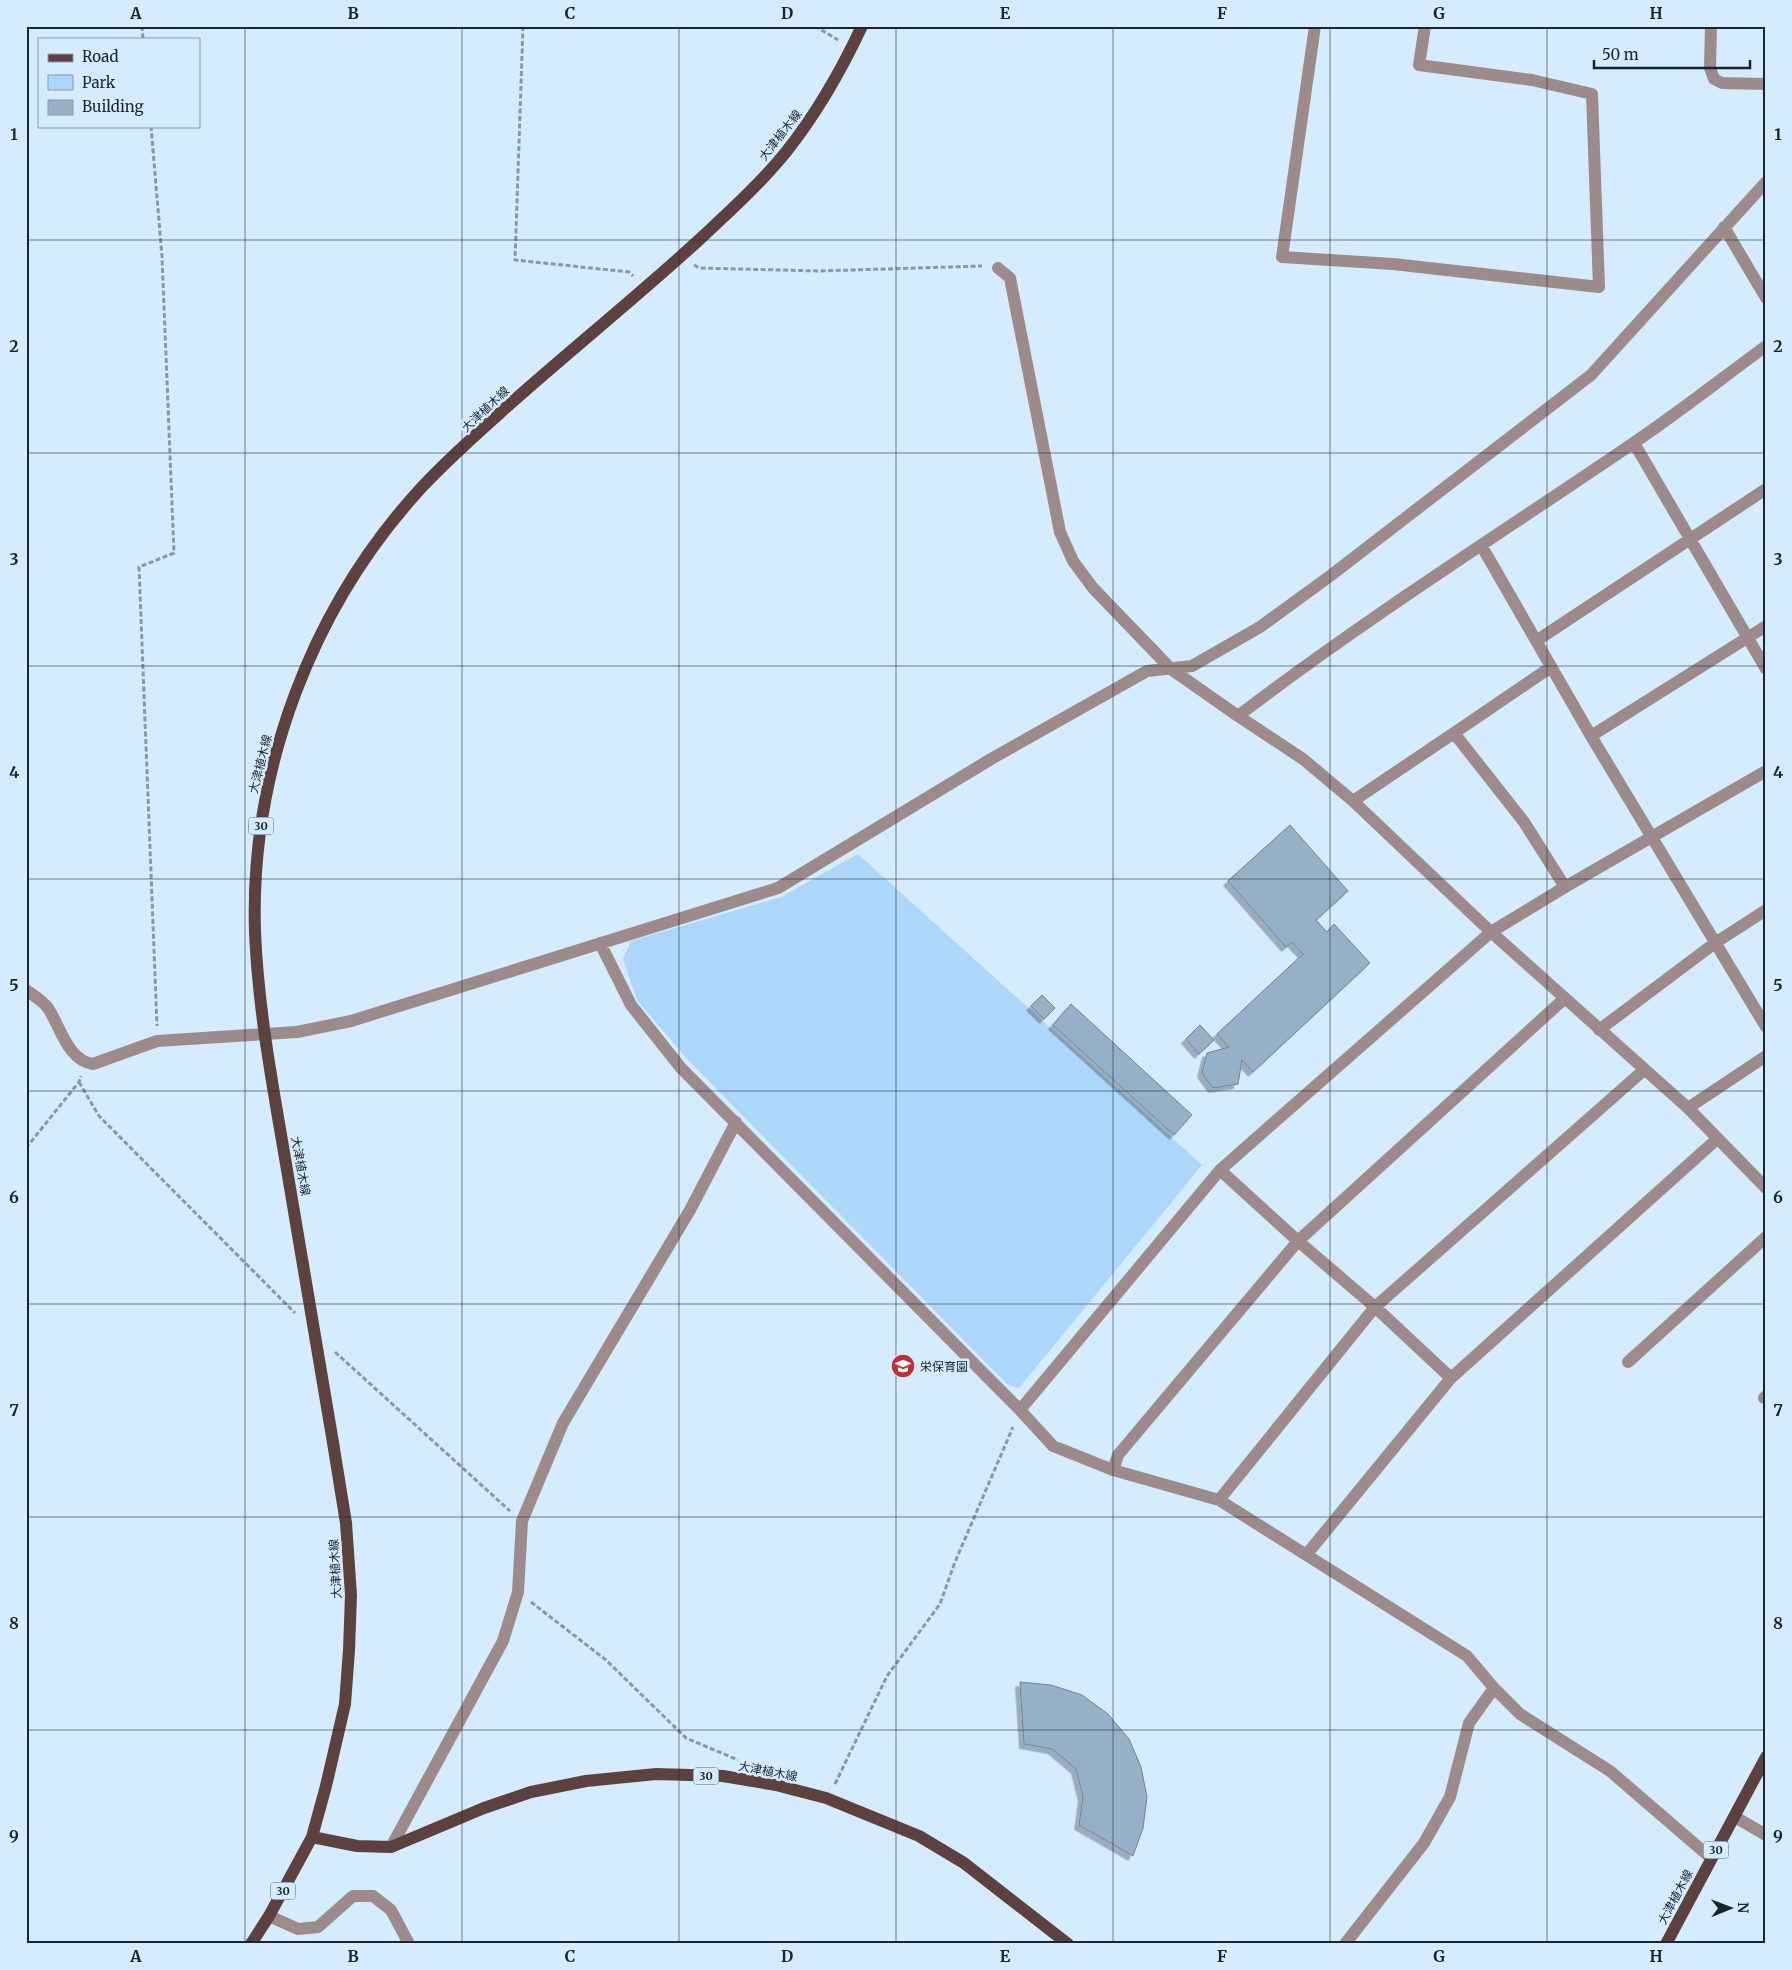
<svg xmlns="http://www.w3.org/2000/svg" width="1792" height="1970" viewBox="0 0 1792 1970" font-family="Merriweather,'Noto Sans JP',serif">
  <defs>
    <filter id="shadow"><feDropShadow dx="-4.5" dy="4.5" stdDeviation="0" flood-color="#0004"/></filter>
  </defs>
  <rect width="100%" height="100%" fill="#d5ebff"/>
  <path fill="#acd7fb" d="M858 854 1202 1165 1019 1388 1008 1385 687 1059 637 1000 623 959 631 941 781 897Z"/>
  <path fill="#95b0c7" stroke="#6b859a" filter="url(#shadow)" d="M1290 825 1348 891 1316 920 1327 932 1334 924 1370 963 1253 1072 1242 1060 1238 1084 1213 1088 1202 1073 1207 1053 1229 1047 1217 1034 1303 954 1292 942 1286 947 1228 881Z
    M1042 995 1055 1008 1044 1019 1031 1006Z
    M1071 1004 1192 1115 1174 1135 1053 1025Z
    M1200 1025 1214 1040 1199 1054 1186 1039Z
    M1020 1682 1051 1685 1082 1695 1108 1714 1129 1739 1141 1767 1147 1797 1143 1828 1133 1856 1079 1825 1083 1797 1076 1769 1052 1749 1024 1744Z"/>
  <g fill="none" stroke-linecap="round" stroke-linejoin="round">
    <path stroke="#8798a8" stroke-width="3" stroke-dasharray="5 2.5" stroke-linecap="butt" d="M142 26 143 39
      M523 26 515 260 629 272 633 276
      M815 26 838 40
      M151 126 162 257 174 553 139 567 157 1026
      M694 265 699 268 820 271 982 266
      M79 1082 99 1116 295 1313
      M26 1148 79 1082 81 1076
      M335 1352 510 1511
      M531 1602 606 1660 686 1738 738 1760
      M835 1784 887 1676 940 1604 955 1562 1013 1427"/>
    <path stroke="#9c8b8a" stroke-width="12" d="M1315 26 1282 257 1393 264 1599 287 1592 94 1532 80 1419 65 1425 26
      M1711 26 1710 68 1714 79 1722 83 1766 84
      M1724 227 1766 298
      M998 268 1010 278 1060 532 1073 561 1093 588 1171 669 1238 716 1303 759 1353 801 1491 932 1220 1170 1020 1410
      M1634 443 1766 669
      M1481 545 1591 736 1766 1027
      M1536 641 1766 489
      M1238 716C1365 619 1500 534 1632 444 1678 413 1721 379 1766 346
      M1454 733 1551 667
      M1591 736 1766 626
      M1353 801 1454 733 1524 822 1565 887
      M600 943 631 1005 681 1068 1020 1410 1053 1446 1113 1470 1219 1500 1467 1656 1494 1688 1520 1714 1610 1771 1711 1858
      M26 990C33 995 43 1001 48 1008 60 1026 68 1061 93 1064L157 1041 297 1032 351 1021 778 888 991 759 1147 671 1192 666 1260 627 1330 576 1591 375 1766 182
      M1564 999 1298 1241 1375 1307 1644 1070
      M1599 1030 1715 943 1766 910
      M1688 1108 1766 1056
      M1628 1362 1766 1237
      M1764 1398 1766 1396
      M1113 1470 1118 1455 1298 1241 1220 1170
      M1219 1500 1375 1307 1451 1378
      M1307 1554 1451 1378 1717 1139
      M1735 1817 1766 1835
      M391 1847 503 1641 518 1592 522 1521 563 1423 690 1210 736 1122
      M269 1916 298 1929 318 1927 353 1896H373L391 1910 409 1944
      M1345 1944 1424 1843 1450 1797 1469 1723 1494 1688"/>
    <path stroke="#9c8b8a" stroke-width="12" d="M1766 771 1565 887 1491 932 1688 1108 1766 1188"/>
    <path stroke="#5c413f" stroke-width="12" d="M312 1837 357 1846 391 1847 484 1808 531 1792 586 1781 656 1774 723 1776 776 1785 826 1798 919 1836 964 1863 1068 1944
      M251 1944 269 1916 312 1837 326 1786 345 1704 349 1650 351 1595 346 1523C327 1403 306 1283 286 1164 273 1087 258 1009 255 931 250 770 312 606 422 487 449 458 481 430 510 404 573 348 639 295 700 239 730 211 760 184 786 152 817 113 841 71 862 26
      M1666 1944 1766 1757"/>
  </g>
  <path fill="none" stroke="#1a242d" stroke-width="1" stroke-opacity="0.55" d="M245 26V1944M462 26V1944M679 26V1944M896 26V1944M1113 26V1944M1330 26V1944M1547 26V1944M26 240H1766M26 453H1766M26 666H1766M26 879H1766M26 1091H1766M26 1304H1766M26 1517H1766M26 1730H1766"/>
  <defs>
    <g id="school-disc" transform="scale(1.25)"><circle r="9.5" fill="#c03037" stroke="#d5ebff"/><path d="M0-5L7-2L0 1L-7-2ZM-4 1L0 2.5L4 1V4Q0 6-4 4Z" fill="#fff"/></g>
  </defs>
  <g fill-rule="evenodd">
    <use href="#school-disc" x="903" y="1366"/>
  </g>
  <g text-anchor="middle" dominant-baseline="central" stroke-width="5" stroke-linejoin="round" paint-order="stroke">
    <g fill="#d5ebff" stroke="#52606c" stroke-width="1">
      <rect x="248.5" y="817.5" width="25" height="17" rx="4"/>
      <rect x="693.5" y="1767.5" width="25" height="17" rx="4"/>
      <rect x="1703.5" y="1841.5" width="25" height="17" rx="4"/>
      <rect x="270.5" y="1882.5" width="25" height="17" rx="4"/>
    </g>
    <g font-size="11" font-weight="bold" fill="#1a242d">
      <text x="261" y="826">30</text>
      <text x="706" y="1776">30</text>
      <text x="1716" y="1850">30</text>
      <text x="283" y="1891">30</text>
    </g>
    <g font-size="12" fill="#1a242d" stroke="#d5ebff">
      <text transform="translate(780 135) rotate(-52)">大津植木線</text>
      <text transform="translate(485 409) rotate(-43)">大津植木線</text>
      <text transform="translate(260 764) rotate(-76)">大津植木線</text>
      <text transform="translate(301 1166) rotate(80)">大津植木線</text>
      <text transform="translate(335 1569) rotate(-93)">大津植木線</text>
      <text transform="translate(768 1771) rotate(11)">大津植木線</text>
      <text transform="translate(1675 1897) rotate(-62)">大津植木線</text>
    </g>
    <g font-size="12" fill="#1a242d" stroke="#d5ebff" text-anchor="start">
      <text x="920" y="1366">栄保育園</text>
    </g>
  </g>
  <rect width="1792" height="1970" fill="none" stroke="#d5ebff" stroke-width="55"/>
  <rect x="38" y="38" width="162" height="90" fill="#d5ebff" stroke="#8a9bab"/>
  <rect x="48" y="54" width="25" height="8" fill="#5c413f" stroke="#8a9bab"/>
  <text x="82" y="62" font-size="15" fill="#1a242d">Road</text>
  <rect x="48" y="75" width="25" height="15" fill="#acd7fb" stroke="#8a9bab"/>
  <text x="82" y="88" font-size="15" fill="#1a242d">Park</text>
  <rect x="48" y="100" width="25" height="15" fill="#95b0c7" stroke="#8a9bab"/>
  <text x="82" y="112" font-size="15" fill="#1a242d">Building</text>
  <g transform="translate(1730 1908) rotate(89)" stroke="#d5ebff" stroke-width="4" paint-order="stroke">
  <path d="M0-4L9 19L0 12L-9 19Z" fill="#1a242d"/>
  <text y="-8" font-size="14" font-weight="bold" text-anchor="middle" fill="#1a242d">N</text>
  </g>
  <path d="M1594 60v8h156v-8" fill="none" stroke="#1a242d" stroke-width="2.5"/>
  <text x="1602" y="60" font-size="15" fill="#1a242d" stroke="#d5ebff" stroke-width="4" paint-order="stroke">50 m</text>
  <rect x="28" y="28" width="1736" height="1914" fill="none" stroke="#1a242d" stroke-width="2"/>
  <g font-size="16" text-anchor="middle" font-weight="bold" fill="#1a242d">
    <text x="136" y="19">A</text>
    <text x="353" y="19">B</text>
    <text x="570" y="19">C</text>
    <text x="787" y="19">D</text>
    <text x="1005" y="19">E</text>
    <text x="1222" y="19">F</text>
    <text x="1439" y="19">G</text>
    <text x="1656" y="19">H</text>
    <text x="14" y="140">1</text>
    <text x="1778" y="140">1</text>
    <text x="14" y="352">2</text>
    <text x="1778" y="352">2</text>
    <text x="14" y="565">3</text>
    <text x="1778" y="565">3</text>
    <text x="14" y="778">4</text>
    <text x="1778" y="778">4</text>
    <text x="14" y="991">5</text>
    <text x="1778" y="991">5</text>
    <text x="14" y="1203">6</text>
    <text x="1778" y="1203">6</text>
    <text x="14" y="1416">7</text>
    <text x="1778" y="1416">7</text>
    <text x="14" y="1629">8</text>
    <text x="1778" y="1629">8</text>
    <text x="14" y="1842">9</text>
    <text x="1778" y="1842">9</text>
    <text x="136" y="1962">A</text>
    <text x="353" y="1962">B</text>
    <text x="570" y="1962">C</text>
    <text x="787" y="1962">D</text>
    <text x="1005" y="1962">E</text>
    <text x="1222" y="1962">F</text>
    <text x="1439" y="1962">G</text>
    <text x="1656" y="1962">H</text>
  </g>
</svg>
